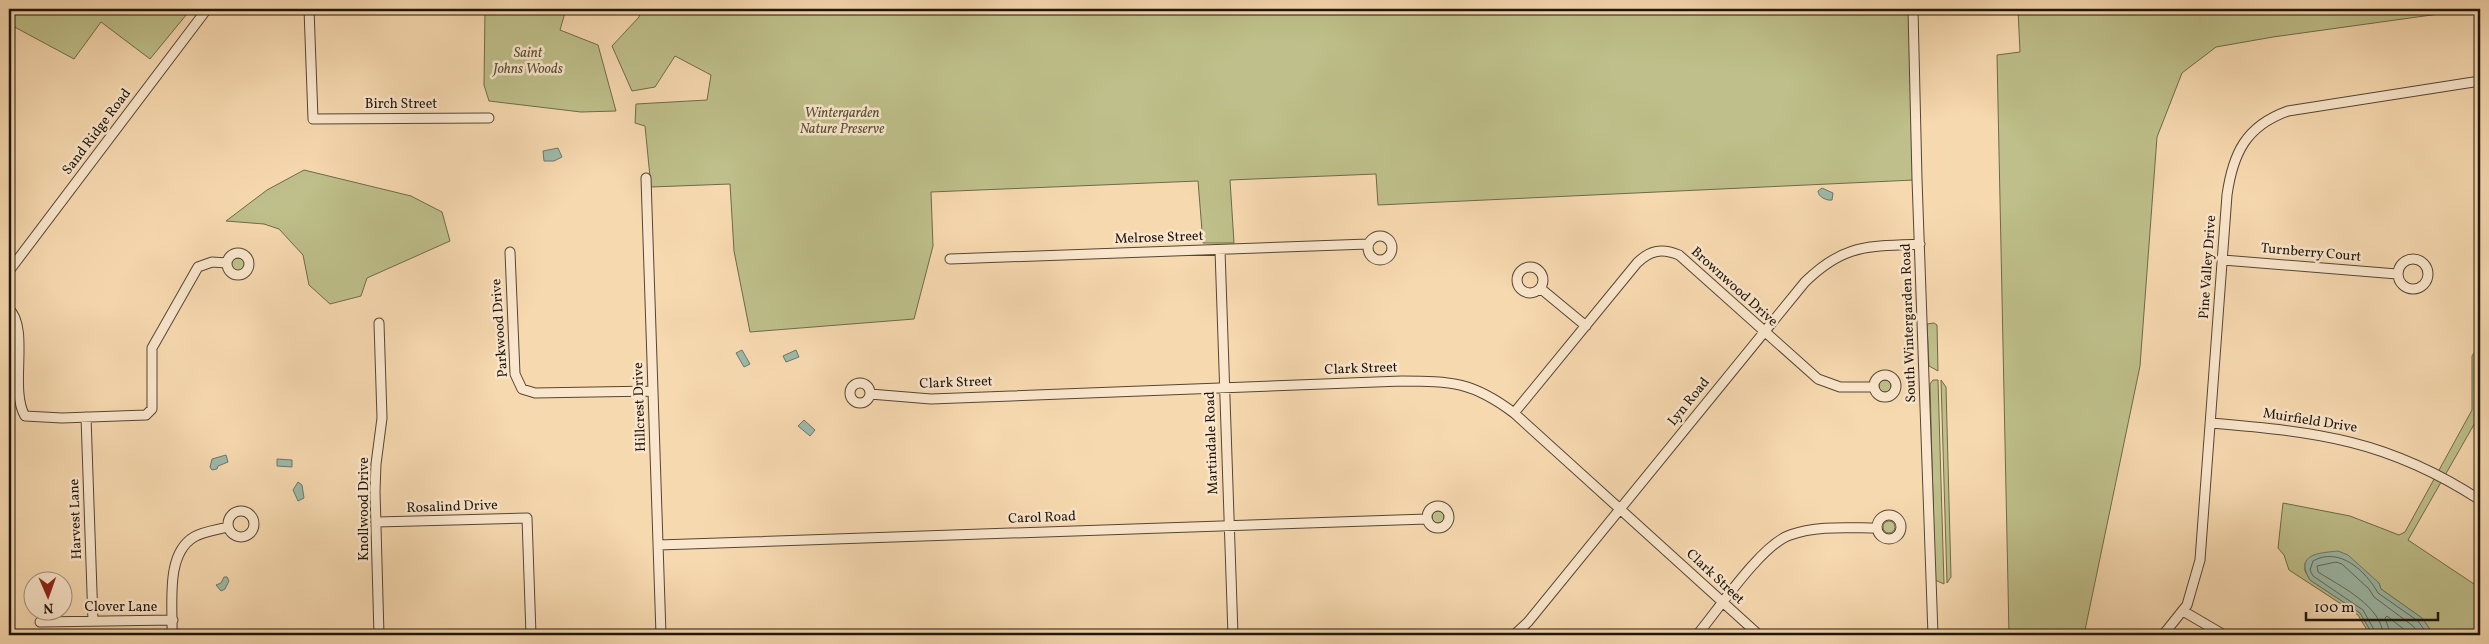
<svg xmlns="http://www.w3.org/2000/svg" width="2489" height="644" viewBox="0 0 2489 644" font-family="Vollkorn,serif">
  <rect width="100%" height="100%" fill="#f7d9b0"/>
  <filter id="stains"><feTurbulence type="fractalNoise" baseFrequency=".004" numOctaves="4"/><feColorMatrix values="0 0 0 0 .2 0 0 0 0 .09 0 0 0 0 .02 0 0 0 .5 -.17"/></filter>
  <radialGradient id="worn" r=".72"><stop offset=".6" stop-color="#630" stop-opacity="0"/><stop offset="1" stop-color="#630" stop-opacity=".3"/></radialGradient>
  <path fill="#bebf8a" stroke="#6e6a4a" d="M9 9H191L150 59 101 22 74 59 9 24Z
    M485 9H566L560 30 598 45 616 111 581 112 489 101 484 85Z
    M641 9H1909L1914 180 1378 205 1376 174 1230 180 1234 243H1203L1198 181 931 192 933 246 914 319 750 332 734 251 730 184 651 187 645 126 635 123 636 104 707 100 711 75 675 56 655 87 632 91 612 46 639 17Z
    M2018 9H2475L2273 37 2216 47 2182 73 2157 137 2140 366 2084 635H2009L1997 55 2020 52Z
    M304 170 411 196 442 212 450 241 367 278 361 296 330 304 309 285 303 255 279 229 264 224 226 221 267 190Z
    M231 265a7 7 0 1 1 14 0a7 7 0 1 1-14 0Z
    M1934 323 1937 325 1938 371 1929 366 1927 324Z
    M2480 344V414L2408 540 2480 588V635H2434L2422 618 2381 589 2379 583 2305 563V571L2310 580 2360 613 2373 635H2370L2358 615 2289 570 2284 555 2278 548 2283 503 2350 516 2399 535 2405 532 2472 410V356Z
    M1933 380H1938L1944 584 1935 580 1930 384Z
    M1941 380 1946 387 1951 577 1947 583Z
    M1879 386a6 6 0 1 1 12 0a6 6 0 1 1-12 0Z
    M1432 517a6 6 0 1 1 12 0a6 6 0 1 1-12 0Z
    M1883 527a6 6 0 1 1 12 0a6 6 0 1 1-12 0Z"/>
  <path fill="#9dbaaa" stroke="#6a786a" d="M558 148 562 157 554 161H544L543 151Z
    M1822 188 1833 193 1832 200C1827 201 1818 197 1818 191Z
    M742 350 750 364 744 367 736 353Z
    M796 350 799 357 786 362 783 356Z
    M804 420 815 430 810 436 798 426Z
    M226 455 228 462 218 466 217 469 212 470 210 467 212 459Z
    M277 459 292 460V467L277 466Z
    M298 482 302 485 304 498 298 501 293 490Z
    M2338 551 2348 555 2379 583 2381 589 2422 618 2434 635H2373L2360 613 2310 580C2294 554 2319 553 2338 551Z
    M224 577H227L229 581 225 589 221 591 216 585 221 583Z"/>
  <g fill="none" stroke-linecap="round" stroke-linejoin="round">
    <path stroke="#5e685a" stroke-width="1" d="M2377 635 2363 610 2313 576 2310 570 2313 561C2339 546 2366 571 2378 593L2418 621 2428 635
      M2383 635C2382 606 2340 586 2318 572L2317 566 2336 562 2342 564 2369 589 2374 597 2413 626 2420 635
      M2391 635 2385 618 2387 616 2411 635"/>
    <g stroke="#544634" stroke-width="11">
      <path id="minor" d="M309 9 313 119 489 118
        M1913 9 1917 179 1933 635
        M646 178 661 635
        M1368 248a12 12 0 1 1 24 0a12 12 0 1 1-24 0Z
        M1220 250 1233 635
        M510 252 515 374 522 389 535 393 653 391
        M227 264a11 11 0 1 1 22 0a11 11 0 1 1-22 0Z
        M2398 274a15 15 0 1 1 30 0a15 15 0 1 1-30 0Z
        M950 259 1368 244
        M2223 260 2397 274
        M1517 280a13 13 0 1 1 26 0a13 13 0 1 1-26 0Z
        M9 271 207 9
        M1540 288 1586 326
        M9 309C30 329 9 389 25 416L62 418 146 415 152 409V348L198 267 212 262 227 263
        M379 323 382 418 376 464 375 491 379 635
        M1874 386a11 11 0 1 1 22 0a11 11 0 1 1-22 0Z
        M850 393a10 10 0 1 1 20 0a10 10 0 1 1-20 0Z
        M870 394 931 399 1402 381C1452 381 1473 382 1514 413L1759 635
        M1514 413 1637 263C1650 250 1662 248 1679 255L1818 379 1840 387H1873
        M86 417 93 621
        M2211 423C2318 432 2388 440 2480 500
        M1427 517a11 11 0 1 1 22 0a11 11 0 1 1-22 0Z
        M228 524a13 13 0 1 1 26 0a13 13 0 1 1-26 0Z
        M1877 527a12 12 0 1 1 24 0a12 12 0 1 1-24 0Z
        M377 522 527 518 531 635
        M658 545 1427 519
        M2183 611 2224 635
        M40 622 173 620
        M172 635C173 605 165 554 194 537 204 531 217 530 228 527
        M1514 635 1528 622 1805 282C1845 243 1868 247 1920 244
        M1697 635C1718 610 1761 545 1790 535 1817 525 1849 528 1877 528
        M2163 635 2187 605 2200 560 2227 195C2233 153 2246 126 2288 111L2480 81"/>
    </g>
    <use href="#minor" stroke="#fae6cc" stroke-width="9"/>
  </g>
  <g text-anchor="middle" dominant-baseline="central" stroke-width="5" stroke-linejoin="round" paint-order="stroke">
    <g font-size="14" font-style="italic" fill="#565037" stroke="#fae6cc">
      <text x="528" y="53">Saint<tspan x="528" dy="16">Johns Woods</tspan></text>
      <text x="842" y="113">Wintergarden<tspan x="842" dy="16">Nature Preserve</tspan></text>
    </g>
    <g font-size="14" fill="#1e150b" stroke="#fae6cc">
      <text x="401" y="104">Birch Street</text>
      <text transform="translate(97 132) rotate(-53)">Sand Ridge Road</text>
      <text transform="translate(1159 238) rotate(-2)">Melrose Street</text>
      <text transform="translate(2311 253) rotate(5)">Turnberry Court</text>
      <text transform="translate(2208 267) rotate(-86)">Pine Valley Drive</text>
      <text transform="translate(1734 287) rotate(42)">Brownwood Drive</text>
      <text transform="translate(1909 323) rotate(-92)">South Wintergarden Road</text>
      <text transform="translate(500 328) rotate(-94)">Parkwood Drive</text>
      <text transform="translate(1361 369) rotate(-2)">Clark Street</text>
      <text transform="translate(956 383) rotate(-2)">Clark Street</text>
      <text transform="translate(1689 402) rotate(-51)">Lyn Road</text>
      <text transform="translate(640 407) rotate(-92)">Hillcrest Drive</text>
      <text transform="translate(2310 421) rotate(9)">Muirfield Drive</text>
      <text transform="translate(1212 443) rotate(-92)">Martindale Road</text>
      <text transform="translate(452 507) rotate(-2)">Rosalind Drive</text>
      <text transform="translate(364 509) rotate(-90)">Knollwood Drive</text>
      <text transform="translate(1042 518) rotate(-2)">Carol Road</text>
      <text transform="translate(76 519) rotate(-92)">Harvest Lane</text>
      <text transform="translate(1715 577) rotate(43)">Clark Street</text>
      <text x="121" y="607">Clover Lane</text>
    </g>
  </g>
  <rect width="2489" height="644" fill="none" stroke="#f7d9b0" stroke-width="30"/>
  <rect x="10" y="10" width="2469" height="624" fill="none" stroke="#1e150b" stroke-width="2.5"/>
  <rect x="15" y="15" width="2459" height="614" fill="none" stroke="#1e150b"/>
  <g transform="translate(48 596) rotate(178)"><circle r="24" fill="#fae6cc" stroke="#a2927f"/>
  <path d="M0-4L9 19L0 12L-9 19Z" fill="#8f2418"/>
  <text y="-8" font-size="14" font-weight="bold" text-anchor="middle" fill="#1e150b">N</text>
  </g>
  <path d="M2306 612v8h132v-8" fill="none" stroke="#1e150b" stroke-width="2.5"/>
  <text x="2314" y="612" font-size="15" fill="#1e150b" stroke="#fae6cc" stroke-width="4" paint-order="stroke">100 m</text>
  <rect width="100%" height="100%" filter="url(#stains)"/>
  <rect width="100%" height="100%" fill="url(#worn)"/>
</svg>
